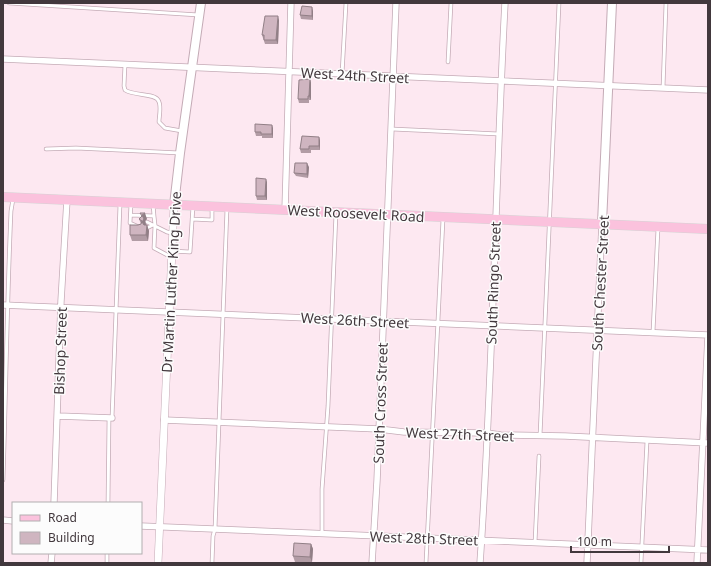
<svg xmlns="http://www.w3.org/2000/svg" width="711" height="566" viewBox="0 0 711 566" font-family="'Noto Sans',sans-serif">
  <rect width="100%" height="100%" fill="#fde8f1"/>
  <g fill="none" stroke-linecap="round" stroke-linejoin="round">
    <g stroke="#c4abb6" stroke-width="4.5">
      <path id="service" d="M9 3 199 15
        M448 62 451 3
        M125 64 124 86 125 90C134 96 154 93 158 100 162 105 159 116 159 122L165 128 182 131
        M342 74 346 3
        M663 88 666 3
        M392 129 499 134
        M46 149 76 148 180 153
        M131 204 130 223 139 227
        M153 204 154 216
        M131 215 154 216 155 225 154 248 171 257
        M192 219 212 220V208
        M153 225 167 232 172 233
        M147 228 153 225 147 222
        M172 251 190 252 193 206
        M653 332 658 228
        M112 418 120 204
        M540 436 559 3
        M3 480C6 390 7 301 11 211L13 199
        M108 503 109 418
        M322 533V489L328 406 336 213
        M535 543 539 456
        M107 563V553
        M212 563 213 536 215 529 227 208
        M426 563 443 219
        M641 563 647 441"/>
    </g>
    <g stroke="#c4abb6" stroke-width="7">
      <path id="minor" d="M3 59 708 90
        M285 210 291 3
        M3 305 708 335
        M58 416 112 418
        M164 420 379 429 404 432 487 433 501 435 565 436 708 443
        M54 503 61 301 67 200
        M3 520 13 521
        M141 526 708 550
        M51 563 52 553
        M372 563 377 481 396 3
        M480 563C493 377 495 190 505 3
        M587 563 602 223
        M697 563 708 336"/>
    </g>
    <g stroke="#c4abb6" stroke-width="8">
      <path id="tertiary" d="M158 563 174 205"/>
    </g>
    <g stroke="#c4abb6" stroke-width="10">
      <path id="secondary" d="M174 205 180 153 201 3
        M602 223 612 3"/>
    </g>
    <g stroke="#d5d3d4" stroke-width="10">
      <path id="primary" d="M3 197 708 229"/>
    </g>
    <use href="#service" stroke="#fff" stroke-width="3"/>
    <use href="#minor" stroke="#fff" stroke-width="5.5"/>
    <use href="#tertiary" stroke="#fff" stroke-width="7"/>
    <use href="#secondary" stroke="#fff" stroke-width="8"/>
    <use href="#primary" stroke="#fbc2dd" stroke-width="9"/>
  </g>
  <path fill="#b29ca5" d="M313 11V20L301 19 300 15Z
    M279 20 278 44H265L262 35Z
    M310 79 311 83V100H309V103H299L298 99Z
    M273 128V138H262V136H256L255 132Z
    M319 137 320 141V150H311V153H301L300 149Z
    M309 167 308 178 296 176 294 173Z
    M267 182V200H257L256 196Z
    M142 216 147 219 145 221 149 231 148 241H132L130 235 138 225 141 224 139 219Z
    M311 544 313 549 312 562H295L293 556Z"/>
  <path fill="#917f86" d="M312 7 313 11V20L312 16Z
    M278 16 279 20 278 44 276 40Z
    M310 79 311 83V100L309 96Z
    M272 125 273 128V138L272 134Z
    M319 137 320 141V150L319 146Z
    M307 163 309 167 308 178 307 174Z
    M266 179 267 182V200L265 196Z
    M145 213 147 219 145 221 146 225 144 228 142 222V215Z
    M147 225 149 231 148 241 146 235Z
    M311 544 313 549 312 562 310 557Z"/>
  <path fill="#cfb5c0" stroke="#917f86" d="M302 6 312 7V16L300 15Z
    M265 16H278L276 40H264V35H262Z
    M310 79 309 96H308V99H298L299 80Z
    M255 124 272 125V134H261V132H255Z
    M302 136 319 137V146H309V149H300Z
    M295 163H307V174L294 173Z
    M256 178 266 179 265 196H256Z
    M140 213H145L142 215 144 219 142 222 144 225H147L146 235H130V225H138L141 224 142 221 139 219 142 216Z
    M294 543 311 544 310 557 293 556Z"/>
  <g text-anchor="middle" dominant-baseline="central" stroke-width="3" stroke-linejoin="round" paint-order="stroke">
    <g font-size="14" fill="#42383d" stroke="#fcfcfc">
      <text transform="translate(355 75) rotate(3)">West 24th Street</text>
      <text transform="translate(356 213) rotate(3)">West Roosevelt Road</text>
      <text transform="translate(171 282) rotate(-87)">Dr Martin Luther King Drive</text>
      <text transform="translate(493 283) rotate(-88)">South Ringo Street</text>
      <text transform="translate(600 283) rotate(-87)">South Chester Street</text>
      <text transform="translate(355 320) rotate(3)">West 26th Street</text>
      <text transform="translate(60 351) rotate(-88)">Bishop Street</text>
      <text transform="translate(380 403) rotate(-88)">South Cross Street</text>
      <text transform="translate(460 434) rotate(2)">West 27th Street</text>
      <text transform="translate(424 538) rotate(2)">West 28th Street</text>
    </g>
  </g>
  <rect width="711" height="566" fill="none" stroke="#42383d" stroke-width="8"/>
  <rect x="12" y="502" width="130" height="52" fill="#fcfcfc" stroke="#b2aeb0"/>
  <rect x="20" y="515" width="20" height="6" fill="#fbc2dd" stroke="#b2aeb0"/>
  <text x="48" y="522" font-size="12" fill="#42383d">Road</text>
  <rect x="20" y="532" width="20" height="12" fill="#cfb5c0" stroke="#b2aeb0"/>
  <text x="48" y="542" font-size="12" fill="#42383d">Building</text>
  <path d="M571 546v6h98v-6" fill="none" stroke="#42383d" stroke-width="2"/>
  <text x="577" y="546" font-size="12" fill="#42383d" stroke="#fcfcfc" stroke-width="3" paint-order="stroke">100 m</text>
</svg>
